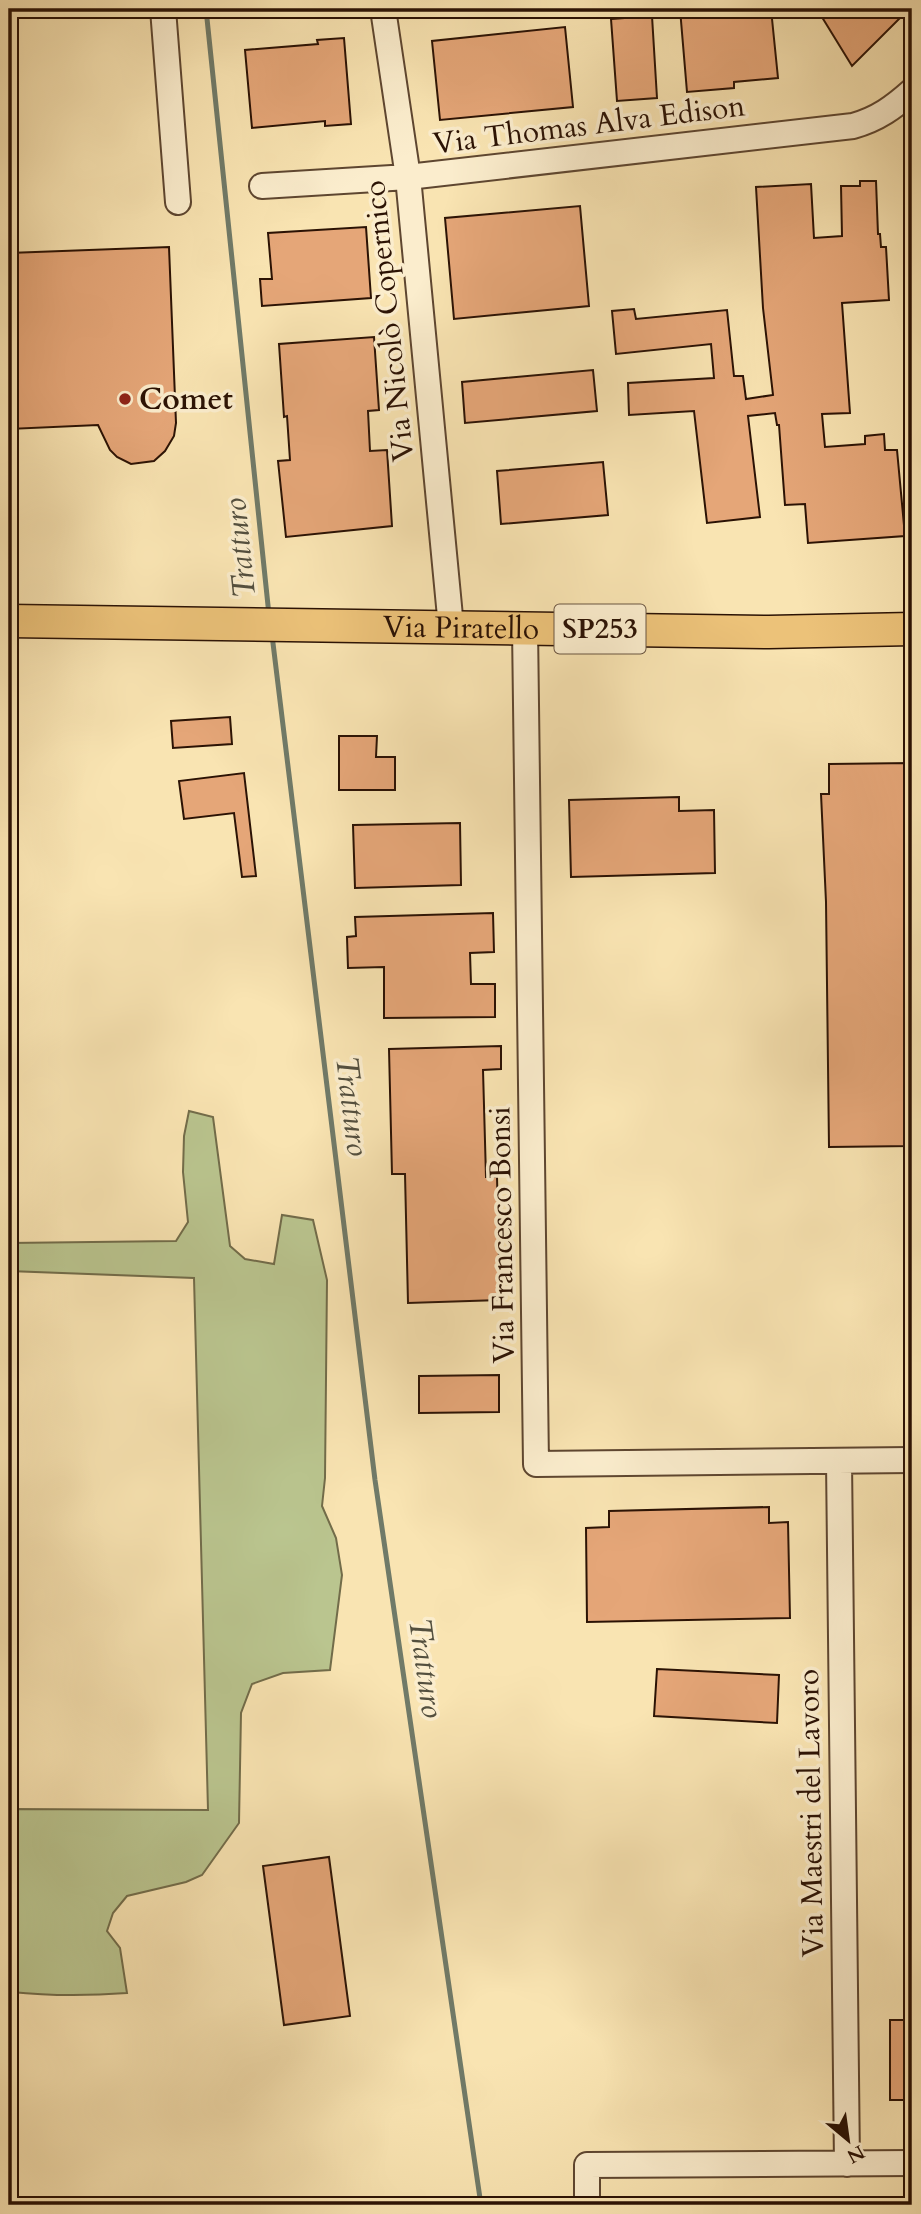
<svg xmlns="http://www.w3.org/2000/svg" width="921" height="2214" viewBox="0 0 921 2214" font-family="Cardo,serif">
  <rect width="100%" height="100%" fill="#f9e4b2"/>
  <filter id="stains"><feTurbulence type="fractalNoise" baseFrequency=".00286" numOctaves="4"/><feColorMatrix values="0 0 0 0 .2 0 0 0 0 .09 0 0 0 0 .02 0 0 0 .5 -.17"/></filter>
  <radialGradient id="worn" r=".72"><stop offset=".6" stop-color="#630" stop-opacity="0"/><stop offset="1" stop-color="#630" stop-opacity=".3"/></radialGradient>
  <path fill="#bac58f" stroke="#726c4a" stroke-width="2" d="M189 1111 213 1117 230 1246 245 1259 274 1264 282 1215 313 1220 327 1280 325 1478 322 1506 336 1538 342 1575 330 1670 283 1673 252 1684 241 1713 239 1823 202 1875 186 1882 127 1896 113 1913 107 1931 120 1948 127 1993C87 1996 50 1996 11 1992L9 1991V1943L17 1934 9 1909V1809L208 1810 194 1278 9 1271V1243L176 1241 188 1222 183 1172 184 1136Z"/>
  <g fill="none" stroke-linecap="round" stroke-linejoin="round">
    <path stroke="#707a68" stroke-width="5" d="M206 9 269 615
      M272 635 375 1480 481 2205"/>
  </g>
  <path fill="#e5a678" stroke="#2b1204" stroke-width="2" d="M680 9H771L778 78 734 82V88L687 92Z
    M817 9H909L852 66Z
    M652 16 657 98 617 101 611 19Z
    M565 27 573 107 440 120 432 41Z
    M344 38 351 124 325 126V121L252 128 245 50 318 44 317 40Z
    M860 181H876L878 234H880L881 247H886L889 300 842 303 850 413 822 414 825 447 865 444V436L884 434 885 450H897L905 536 808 543 805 504 785 505 779 425H777L775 413 748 416 760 517 707 523 694 411 629 415 628 383 714 378 711 344 616 354 612 311 634 309 636 319 727 310 734 376H743L746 399 773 395 763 308 756 187 811 184 814 238 842 236 841 186H860Z
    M580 206 589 306 454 319 445 218Z
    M366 227 371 298 262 306 260 279H272L268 233Z
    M169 247 176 423 174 436 165 451 154 461 131 464 117 457 110 450 98 425 9 429V253Z
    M374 337 379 410 368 411 370 451 387 450 392 526 286 537 278 461 290 460 287 416 284 417 279 344Z
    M593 370 597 411 465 423 462 382Z
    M603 462 608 515 501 524 497 471Z
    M230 717 232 744 173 748 171 721Z
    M339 736H377L376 757H395V790H339Z
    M912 763V1146L829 1147 826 902 821 794H829V764Z
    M244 773 256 876 242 877 234 813 184 819 179 781Z
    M679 797V811L714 810 715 873 571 877 569 800Z
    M460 823 461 885 355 888 353 825Z
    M493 913 494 952 470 953 471 984H495V1017L384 1018V967L348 968 347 937 356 936 355 917Z
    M501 1046V1069L483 1070 486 1177H497L500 1300 408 1303 405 1174H392L389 1049Z
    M499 1375V1412L419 1413V1376Z
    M769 1507V1523L788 1522 790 1618 587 1622 586 1528 609 1527V1511Z
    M657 1669 779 1675 777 1723 654 1716Z
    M329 1857 350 2016 284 2025 263 1866Z
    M890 2020H912V2100H890Z"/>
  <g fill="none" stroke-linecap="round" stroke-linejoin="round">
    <g stroke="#5e4630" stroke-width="28">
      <path id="minor" d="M163 9 178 202
        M383 9 408 177 451 627
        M262 186 408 177 853 126C878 119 894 107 912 91
        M525 628 536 1464 912 1460
        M839 1461 847 2164
        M587 2205V2165L912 2163"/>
    </g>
    <g stroke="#2b1204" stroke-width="35">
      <g id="major">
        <path id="s1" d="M9 621 769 632 912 629"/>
      </g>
    </g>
    <use href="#minor" stroke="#fbedcd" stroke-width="24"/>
    <use href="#major" stroke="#ecc279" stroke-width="32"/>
  </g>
  <circle fill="#8f2418" stroke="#fbedcd" stroke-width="2.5" cx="125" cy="399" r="7"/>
  <g text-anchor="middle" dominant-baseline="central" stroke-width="7" stroke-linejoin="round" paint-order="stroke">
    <rect fill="#fbedcd" stroke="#695440" stroke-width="2" x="554.5" y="604.5" width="91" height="49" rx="5"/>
    <g font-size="28" font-weight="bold" fill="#2b1204">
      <text x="600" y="629">SP253</text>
    </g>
    <g font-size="30" fill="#2b1204" stroke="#fbedcd">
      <text transform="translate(589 125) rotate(-7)">Via Thomas Alva Edison</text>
      <text transform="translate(389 321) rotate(-96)">Via Nicolò Copernico</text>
      <text stroke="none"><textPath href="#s1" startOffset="452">Via Piratello</textPath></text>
      <text transform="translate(502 1235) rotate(-91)">Via Francesco Bonsi</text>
      <text transform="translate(811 1813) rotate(-91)">Via Maestri del Lavoro</text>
    </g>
    <g font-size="30" font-weight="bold" fill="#2b1204" stroke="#fbedcd" text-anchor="start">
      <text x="139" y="399">Comet</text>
    </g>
    <g font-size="32" font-style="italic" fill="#534f3e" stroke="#fbedcd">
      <text transform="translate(240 548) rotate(-96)">Tratturo</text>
      <text transform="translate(352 1106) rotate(83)">Tratturo</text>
      <text transform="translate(426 1668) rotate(82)">Tratturo</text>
    </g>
  </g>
  <rect width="921" height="2214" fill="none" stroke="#f9e4b2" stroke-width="35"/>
  <rect x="10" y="10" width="900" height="2193" fill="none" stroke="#2b1204" stroke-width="3.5"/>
  <rect x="18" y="18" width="886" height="2179" fill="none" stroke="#2b1204" stroke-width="2"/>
  <g transform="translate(848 2140) rotate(151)" stroke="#fbedcd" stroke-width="5" paint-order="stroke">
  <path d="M0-5L12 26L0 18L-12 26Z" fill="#2b1204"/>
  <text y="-10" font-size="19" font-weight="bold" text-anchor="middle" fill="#2b1204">N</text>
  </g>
  <rect width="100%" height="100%" filter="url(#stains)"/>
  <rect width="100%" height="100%" fill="url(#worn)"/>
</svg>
